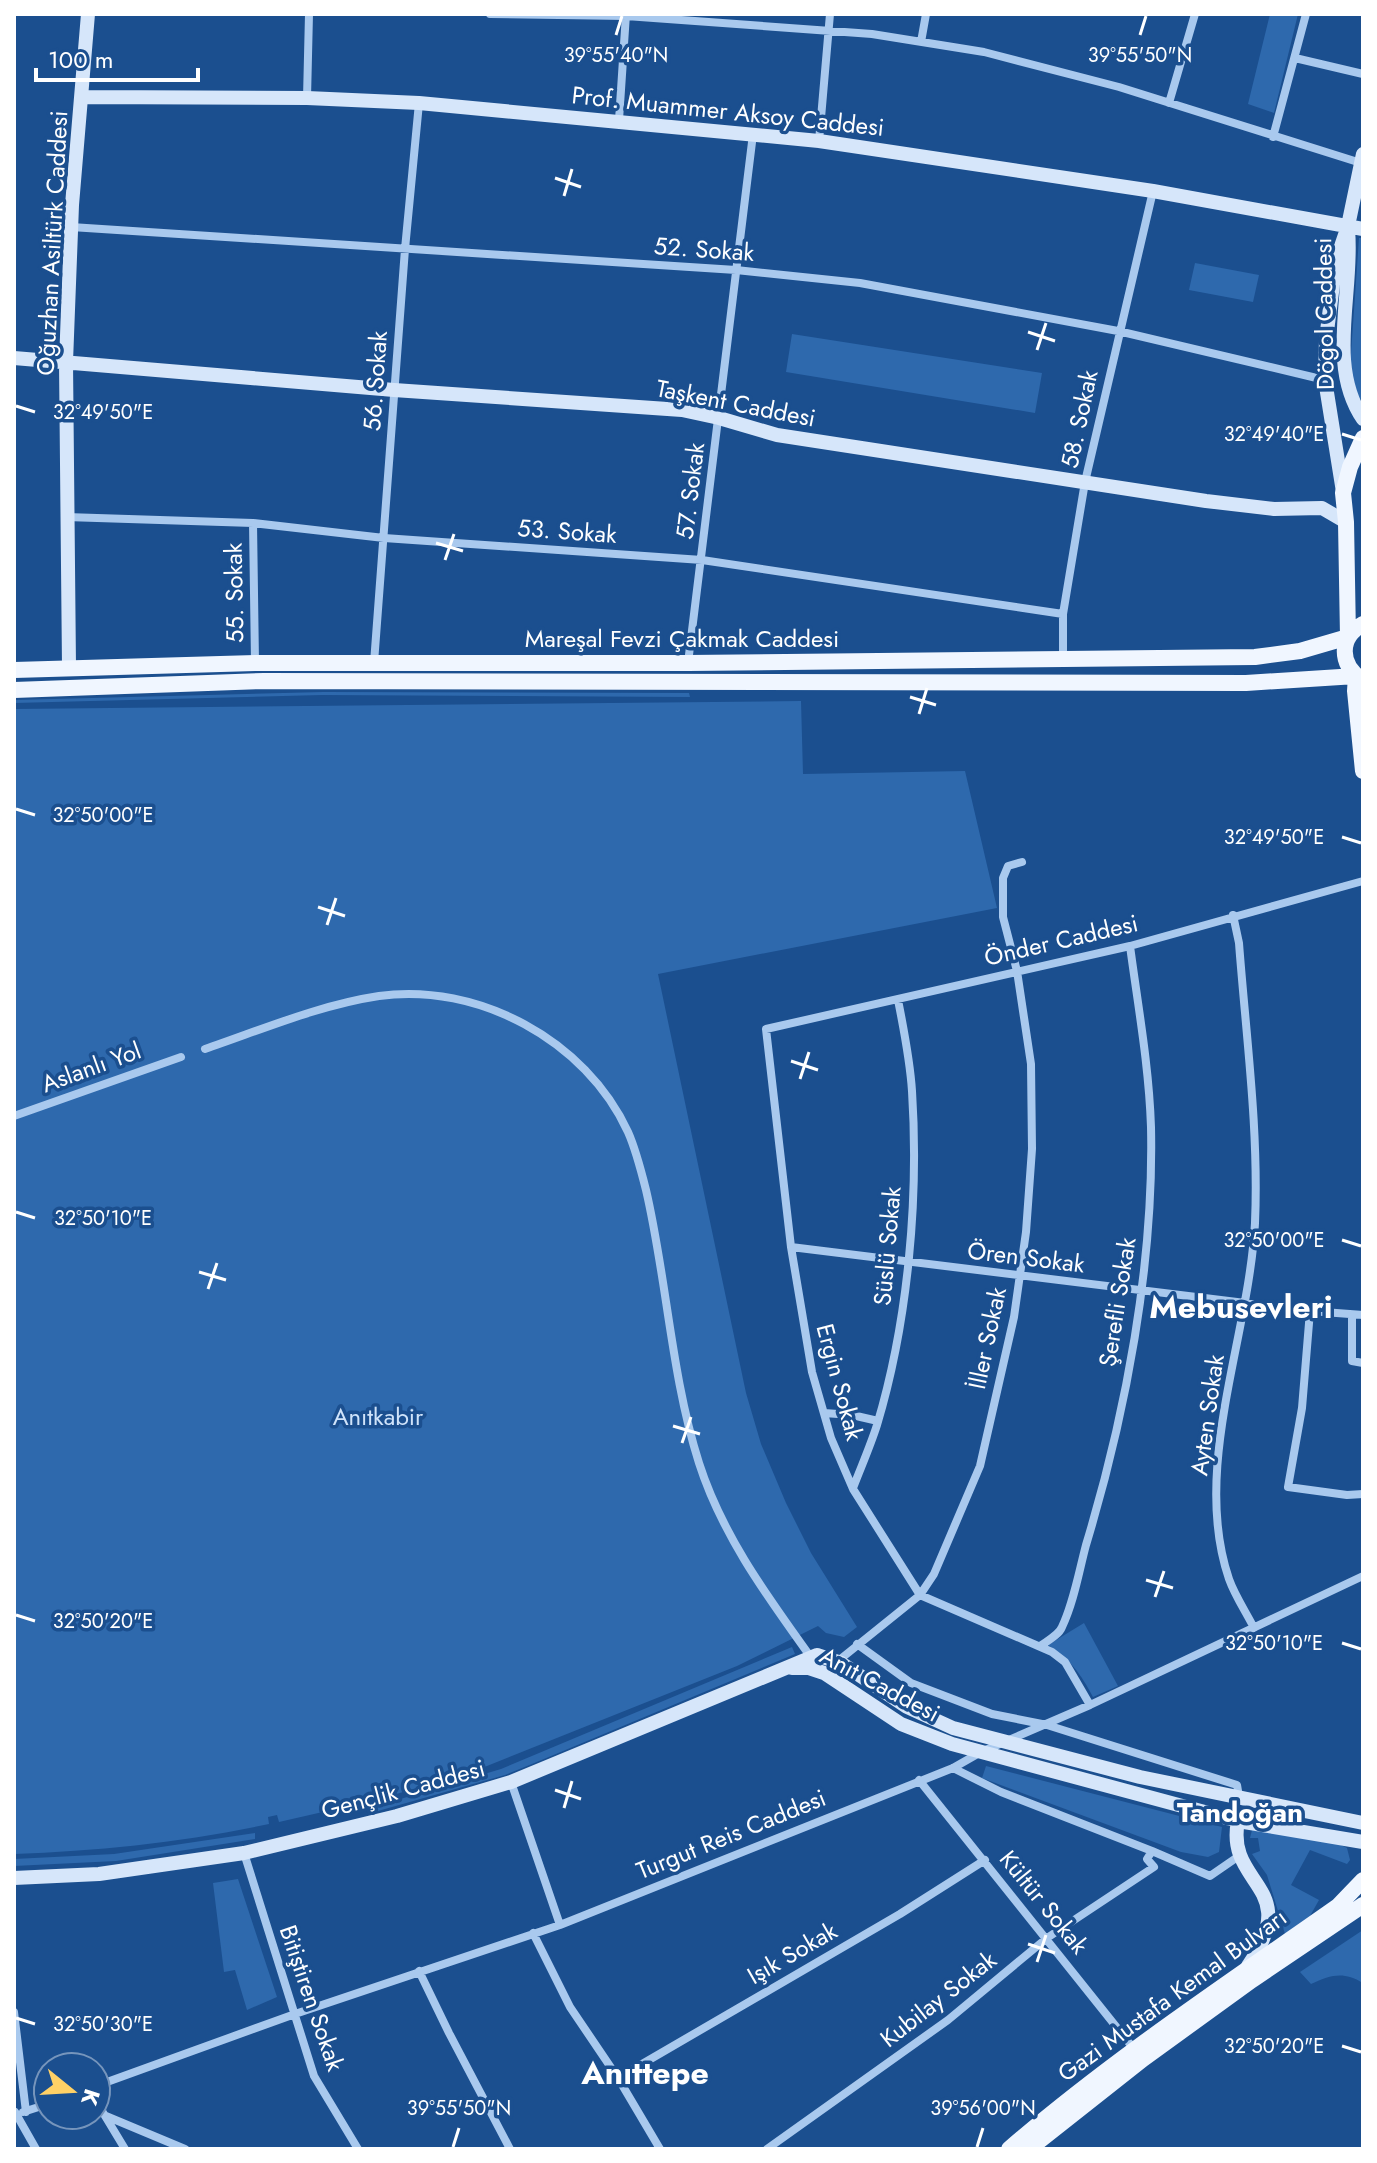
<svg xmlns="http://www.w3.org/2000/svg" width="1377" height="2163" viewBox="0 0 1377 2163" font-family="Jost,sans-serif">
  <rect width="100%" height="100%" fill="#1b4f8f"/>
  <path fill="#2e69ad" d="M1270 14H1298L1274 113 1248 104Z
    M1359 238H1363V400L1358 398 1350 368Z
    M1195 263 1259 275 1253 302 1189 290Z
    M792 334 1042 373 1035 413 786 372Z
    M323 692 689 693 690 697 322 695 14 703V700Z
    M801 701 803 774 965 771 997 908 658 974 746 1393 761 1444 786 1503 811 1553 857 1627 844 1637 826 1633 818 1626 737 1666 477 1770 383 1798 375 1800 373 1796 362 1799V1803L279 1822 277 1815 268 1817 269 1824C185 1842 99 1851 14 1854V709Z
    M1084 1623 1118 1686 1093 1697C1081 1674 1070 1659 1048 1645Z
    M792 1647 795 1654 532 1764 505 1775 378 1811 377 1806 501 1769Z
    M986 1766 1222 1827 1219 1852 1208 1857 1181 1852 982 1778Z
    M1252 1830 1337 1843 1347 1848 1350 1860 1347 1864 1310 1850 1291 1885 1319 1900 1310 1916 1285 1934 1267 1875 1252 1854 1260 1851 1258 1838H1250Z
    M255 1833V1839L116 1861 14 1866V1859L114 1854Z
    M238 1879 277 1997 247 2010 235 1970 224 1972 213 1883Z
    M1363 1930V1983C1343 1971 1331 1975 1311 1984L1300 1972Z"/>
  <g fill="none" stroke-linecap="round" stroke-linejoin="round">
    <path stroke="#a9c9ee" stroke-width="8" d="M490 14 626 16 872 34 984 52 1119 87 1361 163
      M921 42 926 14
      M1295 58 1363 74
      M307 98 309 14
      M1169 103 1195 14
      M619 120 626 14
      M1273 137 1306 14
      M819 141 830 14
      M71 227 736 270 860 283 1118 331 1325 380
      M66 517 253 523 384 538 702 560 1063 614
      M253 523 255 663
      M1063 659V614L1085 482 1153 191
      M374 663 405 249 419 103
      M688 663 753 134
      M1233 915 1239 943C1246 1036 1259 1130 1255 1223 1249 1338 1191 1468 1229 1579 1235 1596 1246 1612 1254 1628
      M205 1049C261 1030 319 1005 379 996 477 982 586 1040 628 1132 636 1150 641 1170 646 1190 667 1280 671 1375 699 1463 722 1535 767 1596 810 1656
      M14 1116 181 1057
      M791 1247 1310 1311 1363 1315
      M1310 1311 1302 1408 1288 1487 1347 1495 1363 1494
      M1352 1315V1361L1363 1363
      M824 1413 852 1415 878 1421
      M853 1488C861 1467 870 1447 877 1425 908 1322 919 1199 912 1091 910 1060 904 1030 898 1000
      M857 1644 911 1683 992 1714 1047 1725 1237 1785 1239 1797
      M1040 1646C1047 1641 1059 1635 1062 1627 1074 1602 1079 1571 1086 1545 1126 1413 1154 1264 1151 1127 1149 1066 1138 1006 1130 946
      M838 1661 920 1595 934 1574 980 1466 1014 1317 1026 1232 1032 1149 1031 1064 1017 971 1003 917V878L1008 866 1022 862
      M1090 1705 1065 1662 1052 1652 920 1595 853 1489 831 1438 812 1372 791 1247 766 1029 1130 946 1363 881
      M953 1768 1001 1792 1152 1851
      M919 1780 1134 2049
      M511 1782 560 1925
      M244 1853 314 2076 358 2149
      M533 1933 570 2007 618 2078 660 2149
      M419 1971 449 2033 510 2149
      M14 2012 26 2112
      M618 2078 900 1914 985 1860
      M96 2086 295 2014 560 1925 953 1768 981 1752 1090 1705 1363 1576
      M96 2101 125 2149
      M15 2112 36 2149
      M23 2112 48 2104
      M106 2116 185 2149
      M767 2149 948 2020 1047 1938 1154 1867 1147 1859 1152 1851 1210 1876 1239 1856"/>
    <path stroke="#d6e6fa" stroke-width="14" d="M82 97 307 98 419 103 819 141 1153 191 1363 229
      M1348 230C1354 291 1326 365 1363 419
      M14 358 394 390 682 410 719 418 777 435 1206 501 1274 509 1322 508 1346 522
      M1343 492 1325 380 1326 339 1336 261 1348 226 1363 154
      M69 667 66 362 72 205 88 14
      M792 1668H809L824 1673 901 1724 952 1744 1238 1821 1363 1842
      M1238 1821C1225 1886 1304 1885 1248 1966
      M14 1878 99 1874 244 1853 397 1816 511 1782 817 1655 841 1663 907 1707 953 1728 1140 1777 1363 1823"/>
    <path stroke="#f0f6ff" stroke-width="16" d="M1348 637 1346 522 1343 493 1350 467 1363 438
      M14 670 255 663H688L1255 657 1300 651 1348 637
      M1356 676 1355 691 1363 771
      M1361 679C1340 664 1338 638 1363 624
      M14 690 264 681 1246 683 1356 676
      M1009 2149C1112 2060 1227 1984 1338 1906L1363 1880
      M1029 2149 1143 2059 1252 1980 1363 1905"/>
  </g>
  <path fill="none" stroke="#fff" stroke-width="3" d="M616 35 622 16M1140 35 1146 16M555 178 581 187M564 196 572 169M1028 332 1055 341M1037 350 1046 323M16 406 35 412M1342 434 1361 440M436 543 463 551M445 560 454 534M910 697 936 705M919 714 927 688M16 809 35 815M1342 837 1361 843M318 907 345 916M327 925 336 898M791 1061 818 1070M800 1079 809 1052M16 1212 35 1218M1342 1240 1361 1246M199 1272 226 1280M208 1289 217 1263M673 1426 700 1434M682 1443 691 1417M1146 1580 1173 1588M1155 1597 1164 1571M16 1615 35 1621M1342 1643 1361 1649M555 1790 581 1799M564 1808 572 1781M1028 1944 1055 1953M1037 1962 1046 1935M16 2018 35 2024M1342 2046 1361 2052M453 2147 459 2128M977 2147 983 2128"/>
  <g text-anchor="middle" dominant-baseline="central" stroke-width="7" stroke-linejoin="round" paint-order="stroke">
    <g font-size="24" fill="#fff" stroke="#1b4f8f">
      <text transform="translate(728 111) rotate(6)">Prof. Muammer Aksoy Caddesi</text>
      <text transform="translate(52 243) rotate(-87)">Oğuzhan Asiltürk Caddesi</text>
      <text transform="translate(704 249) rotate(4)">52. Sokak</text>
      <text transform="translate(1324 314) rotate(-91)">Dögol Caddesi</text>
      <text transform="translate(375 381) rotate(-86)">56. Sokak</text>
      <text transform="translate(736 403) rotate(11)">Taşkent Caddesi</text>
      <text transform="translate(1079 419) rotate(-78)">58. Sokak</text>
      <text transform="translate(690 491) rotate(-83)">57. Sokak</text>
      <text transform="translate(567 531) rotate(4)">53. Sokak</text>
      <text transform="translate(234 593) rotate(-91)">55. Sokak</text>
      <text x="682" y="638">Mareşal Fevzi Çakmak Caddesi</text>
      <text transform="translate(1061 940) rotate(-13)">Önder Caddesi</text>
      <text transform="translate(91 1067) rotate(-20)">Aslanlı Yol</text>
      <text transform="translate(887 1246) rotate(-85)">Süslü Sokak</text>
      <text transform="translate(1026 1257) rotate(7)">Ören Sokak</text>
      <text transform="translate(1117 1302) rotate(-81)">Şerefli Sokak</text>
      <text transform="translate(987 1338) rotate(-78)">İller Sokak</text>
      <text transform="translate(840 1382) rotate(75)">Ergin Sokak</text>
      <text transform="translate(1207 1415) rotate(-82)">Ayten Sokak</text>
      <text transform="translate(880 1684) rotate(28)">Anıt Caddesi</text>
      <text transform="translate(403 1789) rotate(-15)">Gençlik Caddesi</text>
      <text transform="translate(731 1834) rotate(-22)">Turgut Reis Caddesi</text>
      <text transform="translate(1044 1902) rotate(51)">Kültür Sokak</text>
      <text transform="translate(792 1953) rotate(-30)">Işık Sokak</text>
      <text transform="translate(1172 1995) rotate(-36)">Gazi Mustafa Kemal Bulvarı</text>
      <text transform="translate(312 1998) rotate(71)">Bitiştiren Sokak</text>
      <text transform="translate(938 1999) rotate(-38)">Kubilay Sokak</text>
    </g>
    <g font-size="24" fill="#cfe3fa" stroke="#1b4f8f">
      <text x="378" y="1416">Anıtkabir</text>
    </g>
    <g font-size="28" font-weight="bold" fill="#fff" stroke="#1b4f8f">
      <text x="1240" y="1812">Tandoğan</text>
    </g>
    <g font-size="32" font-weight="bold" fill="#fff" stroke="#1b4f8f">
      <text x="1241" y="1307">Mebusevleri</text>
      <text x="645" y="2073">Anıttepe</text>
    </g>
  </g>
  <g font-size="20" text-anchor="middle" fill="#fff" stroke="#1b4f8f" stroke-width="7" stroke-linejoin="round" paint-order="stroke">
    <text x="616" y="62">39°55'40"N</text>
    <text x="1140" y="62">39°55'50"N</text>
    <text x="103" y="419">32°49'50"E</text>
    <text x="1274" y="441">32°49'40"E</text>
    <text x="103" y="822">32°50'00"E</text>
    <text x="1274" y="844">32°49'50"E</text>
    <text x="103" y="1225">32°50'10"E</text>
    <text x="1274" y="1247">32°50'00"E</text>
    <text x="103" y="1628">32°50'20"E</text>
    <text x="1274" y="1650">32°50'10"E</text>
    <text x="103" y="2031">32°50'30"E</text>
    <text x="1274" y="2053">32°50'20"E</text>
    <text x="459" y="2115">39°55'50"N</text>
    <text x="983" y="2115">39°56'00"N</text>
  </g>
  <rect width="1377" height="2163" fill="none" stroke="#ffffff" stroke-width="32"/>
  <g transform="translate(72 2091) rotate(108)"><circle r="38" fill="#1b4f8f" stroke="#7695bc" stroke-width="2"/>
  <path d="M0-6L14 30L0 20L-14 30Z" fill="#ffd166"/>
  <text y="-12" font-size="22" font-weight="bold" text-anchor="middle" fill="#ffffff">K</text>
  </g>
  <path d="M36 68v12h162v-12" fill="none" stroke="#ffffff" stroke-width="4"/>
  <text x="48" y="68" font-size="24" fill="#ffffff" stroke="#1b4f8f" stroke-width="6" paint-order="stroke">100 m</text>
</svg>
